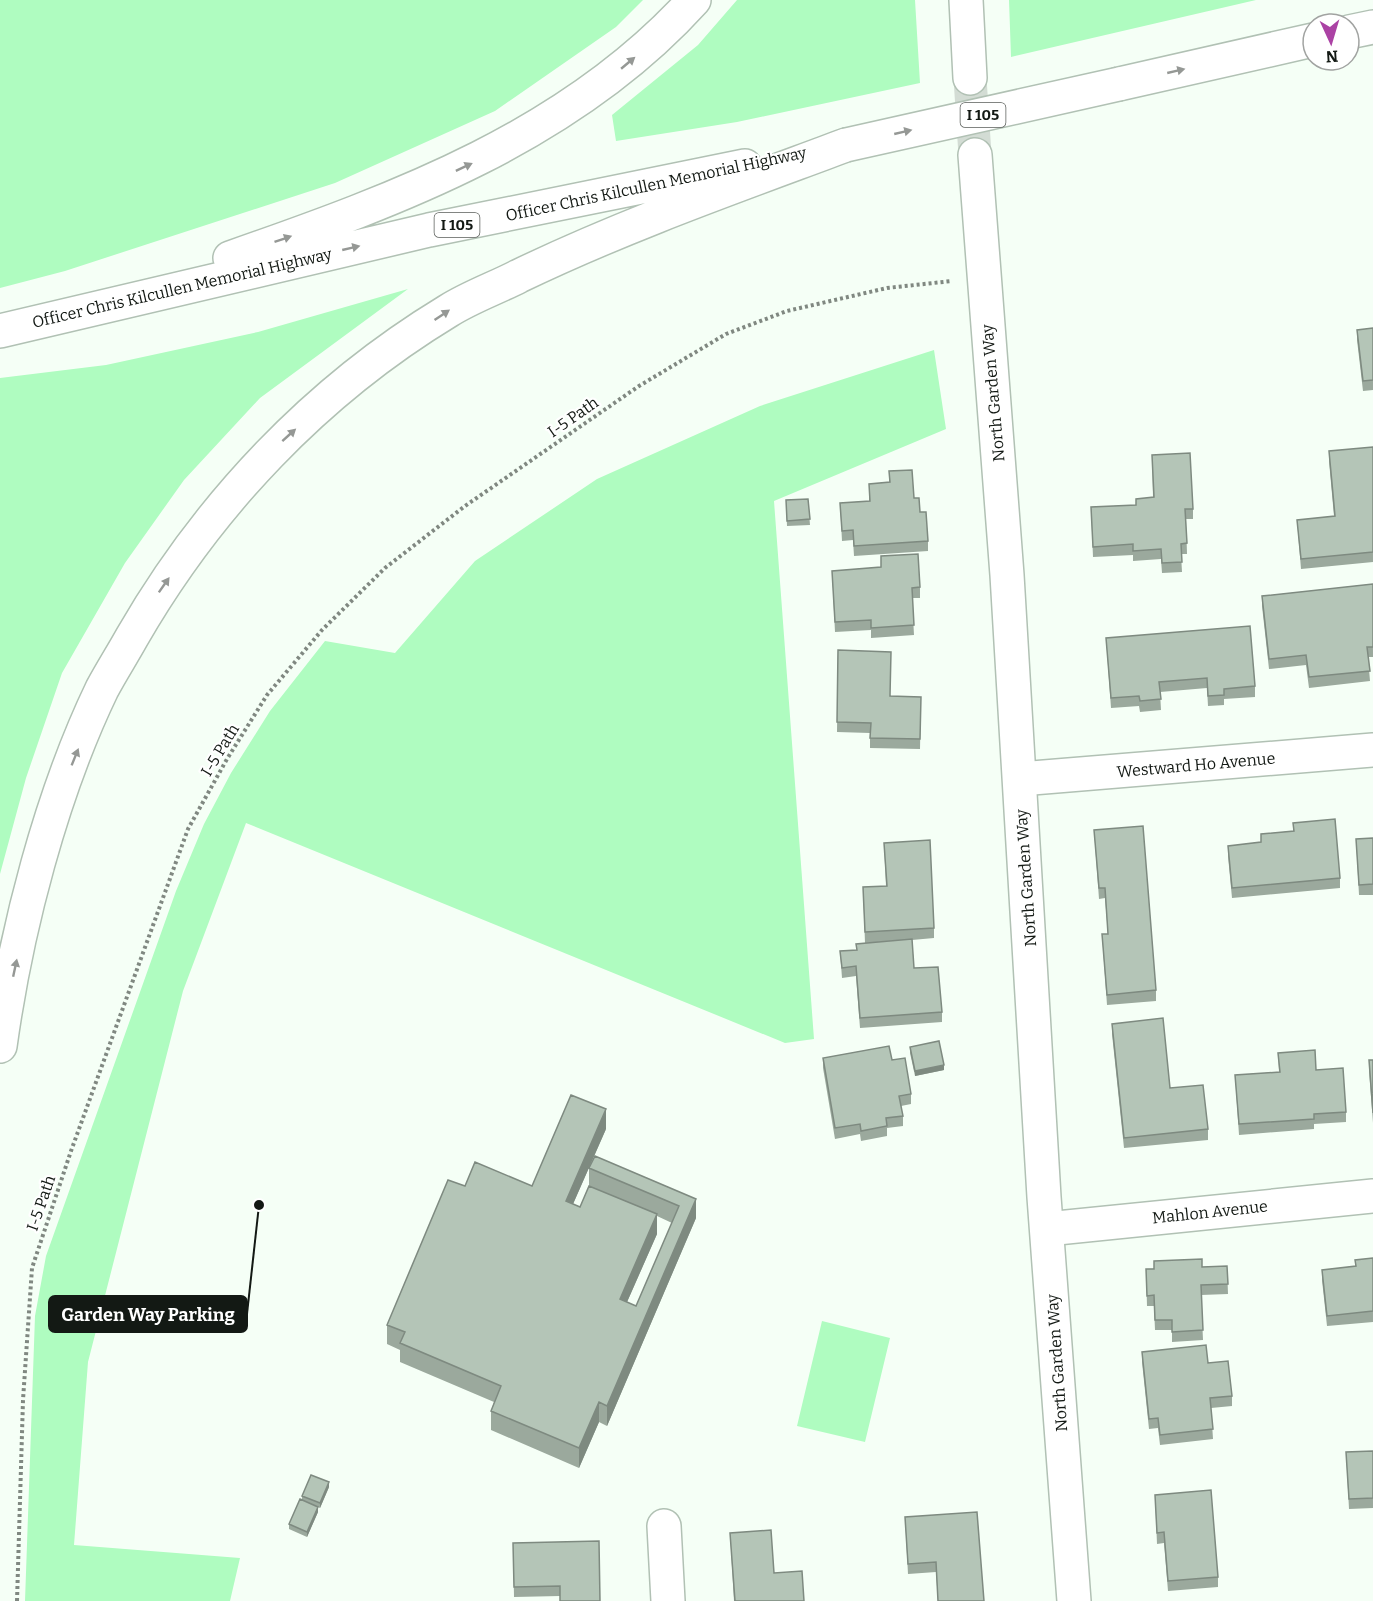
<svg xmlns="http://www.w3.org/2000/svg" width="1373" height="1601" viewBox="0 0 1373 1601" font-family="Bitter,serif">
  <rect width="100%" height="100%" fill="#f5fff6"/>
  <path fill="#affcc0" d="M0 0H643L616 27 495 111 335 183 65 271 0 288Z
    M737 0H915L920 83 737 122 616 141 612 115 698 45Z
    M1009 0H1256L1011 57Z
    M408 289 260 398 184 480 125 563 62 673 26 778 0 874V378L106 365 258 332Z
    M934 350 946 429 774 501 814 1039 785 1043 246 823 183 991 88 1362 74 1545 240 1558 230 1601H25L35 1316 46 1256 176 891 204 824 231 773 270 711 325 641 395 653 475 561 597 479 760 406Z
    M822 1321 890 1338 865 1442 797 1426Z"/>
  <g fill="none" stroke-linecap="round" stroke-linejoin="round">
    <path stroke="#d3dcd4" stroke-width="33" stroke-dasharray="33 16" stroke-linecap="butt" d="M970 78 975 155"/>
    <g stroke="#b1c1b4" stroke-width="36">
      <path id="street" d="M1020 779 1373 750
        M1047 1229 1373 1196
        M664 1526 668 1601"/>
    </g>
    <g stroke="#b1c1b4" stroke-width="36">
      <path id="secondary" d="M966 0 970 78
        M975 155 1007 575 1044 1197 1074 1601"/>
    </g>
    <g stroke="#b1c1b4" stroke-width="36">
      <path id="highway" d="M1349 32 1373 27
        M1119 84 1313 40
        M230 258C399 199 571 136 694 0
        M0 331 429 230 745 166
        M0 1046C16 930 51 795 102 689 111 672 122 655 132 637 208 505 316 391 448 311 470 297 496 288 519 276 625 225 736 186 846 145"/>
    </g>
    <path stroke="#808881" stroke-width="4" stroke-dasharray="3 3" stroke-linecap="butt" d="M17 1601 23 1400 32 1268 71 1151 188 829 227 759 267 695 322 630 385 568 465 506 639 386 726 334 787 311 887 288 952 281"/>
    <use href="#street" stroke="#fff" stroke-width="33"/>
    <use href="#secondary" stroke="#fff" stroke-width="33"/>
    <use href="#highway" stroke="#fff" stroke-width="33"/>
    <g stroke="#b1c1b4" stroke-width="36" stroke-linecap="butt">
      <path id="highway-bridge" d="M846 145 1119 84"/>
    </g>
    <use href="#highway-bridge" stroke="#fff" stroke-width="33"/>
  </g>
  <path fill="#9ba99d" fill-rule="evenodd" d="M1373 328V390L1363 391 1357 340V330Z
    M1373 447V562L1301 569 1297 520 1334 516 1329 461V451Z
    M1152 455 1193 509V519H1186L1187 554H1181L1182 572 1162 573 1161 559 1133 561V555L1093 557 1091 507 1136 505 1153 497Z
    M889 471 914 498 920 512 928 541V551L854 556 853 540 842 541 840 503 869 501V484L889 482Z
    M808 499 810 525 787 526 786 500Z
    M881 556 920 587V598H912L914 635 871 638V630L835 632 832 571 881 567Z
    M1373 584V657H1368L1370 681 1309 688 1306 665 1269 669 1262 606V596Z
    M1106 638 1255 686V697L1224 699V705L1208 706 1207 688 1160 692 1161 710 1140 712 1139 706 1111 708Z
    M838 650 891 696 921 697 920 749 870 748V733L837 732Z
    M1293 823 1340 878V888L1232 898 1228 856V846L1261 842V834L1293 831Z
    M1094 830 1156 990V1001L1107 1005 1102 934H1108L1105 898 1099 899Z
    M1373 838V895H1359L1356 839Z
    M884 843 934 928V938L912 940 914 968 942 1012V1022L860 1028 856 976 842 978 840 951 856 950 902 940 865 943 863 887 886 886Z
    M1112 1024 1208 1129V1140L1124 1148 1112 1034Z
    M910 1047 944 1070 915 1076 910 1053Z
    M1278 1053 1316 1070 1346 1112V1122L1314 1124V1129L1239 1135 1235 1075 1279 1072Z
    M823 1058 892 1060 911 1094V1104L901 1106 903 1116V1126L887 1128V1136L861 1141 860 1134 835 1139 823 1068Z
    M1369 1060H1373V1123L1369 1071Z
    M606 1129 573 1204 580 1207 589 1186V1168L696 1199V1218L607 1426 599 1422 579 1468 491 1430V1411L494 1402 400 1362V1350L387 1344V1325L465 1186H532ZM657 1216 672 1223 636 1306 627 1302 657 1234Z
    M1373 1258V1322L1327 1326 1322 1280V1270L1355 1266V1260Z
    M1227 1266 1228 1294 1201 1295 1203 1340 1172 1342V1330H1155L1154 1306H1147L1146 1269Z
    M1142 1352 1208 1363 1232 1396V1406L1211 1408 1213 1439 1160 1445 1158 1428 1149 1429 1142 1362Z
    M1373 1451V1508L1349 1509 1346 1452Z
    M329 1487 320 1508 318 1507V1512L307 1537 289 1529V1524L302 1500V1496Z
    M1155 1495 1218 1577V1587L1168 1591 1164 1543 1157 1544Z
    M905 1517 984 1601H938L936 1572 908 1574Z
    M730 1533 774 1573 804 1601H734Z
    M599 1541 560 1596 514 1597 513 1543Z"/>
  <path fill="#7e8a80" d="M944 1065V1070L915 1076V1071Z
    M606 1109V1129L566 1220V1201Z
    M696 1199V1218L607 1426V1406Z
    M657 1214V1234L620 1318V1299Z
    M599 1402V1422L579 1468V1448Z
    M329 1482V1487L320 1508V1503Z
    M318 1507V1512L307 1537V1532Z"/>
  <path fill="#b4c5b7" stroke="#7e8a80" stroke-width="1.5" d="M1373 328V380L1363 381 1357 330Z
    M1373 447V552L1301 559 1297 520 1335 516 1329 451Z
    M1190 453 1193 509H1185L1187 543 1181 544 1182 562 1162 563 1161 549 1133 551V544L1093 547 1091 507 1136 505V499L1154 497 1152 455Z
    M912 470 914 498H919L920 512H926L928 541 854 546 853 530 842 531 840 503 870 501 869 484 890 482 889 471Z
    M808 499 810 519 787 521 786 500Z
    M918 554 920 587 912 588 914 625 871 628V620L835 622 832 571 881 567V556Z
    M1373 584V647H1367L1370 671 1309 677 1306 655 1269 659 1262 596Z
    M1250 626 1255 686 1224 689V695L1208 696 1207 678 1159 682 1161 699 1140 701 1139 696 1111 698 1106 638Z
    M838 650 891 652 890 696 921 697 920 739 870 738 871 723 837 722Z
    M1335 819 1340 878 1232 888 1228 846 1261 842V834L1294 831 1293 823Z
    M1143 826 1156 990 1107 995 1102 934H1108L1105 888H1099L1094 830Z
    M1373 838V884L1359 885 1356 839Z
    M930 840 934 928 865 932 863 887 887 886 884 843Z
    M912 939 914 968 938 967 942 1012 860 1018 856 966 842 968 840 951 857 950 856 944Z
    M1163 1018 1170 1088 1203 1085 1208 1129 1124 1138 1112 1024Z
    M939 1041 944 1065 915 1071 910 1047Z
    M889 1046 892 1060 905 1058 911 1094 899 1096 903 1116 886 1118 887 1126 861 1131 860 1124 835 1128 823 1058Z
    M1315 1050 1316 1070 1343 1068 1346 1112 1314 1114V1119L1239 1124 1235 1075 1280 1072 1278 1053Z
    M1369 1060H1373V1113Z
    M571 1095 606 1109 566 1201 580 1207 589 1186 657 1214 620 1299 636 1306 679 1206 589 1168 595 1156 696 1199 607 1406 599 1402 579 1448 491 1411 501 1386 400 1343 405 1332 387 1325 448 1180 465 1186 475 1162 532 1186Z
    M1373 1258V1311L1327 1316 1322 1270 1356 1266 1355 1260Z
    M1202 1259V1267L1227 1266 1228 1284 1201 1285 1203 1330 1172 1332V1320H1155L1154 1295 1147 1296 1146 1269H1154V1261Z
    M1206 1345 1208 1363 1228 1361 1232 1396 1210 1398 1213 1429 1160 1435 1158 1418 1149 1419 1142 1352Z
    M1373 1451V1498L1349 1499 1346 1452Z
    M311 1475 329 1482 320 1503 302 1496Z
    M1211 1490 1218 1577 1168 1581 1164 1532 1157 1533 1155 1495Z
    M300 1499 318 1507 307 1532 289 1524Z
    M977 1512 984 1601H938L936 1562 908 1564 905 1517Z
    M771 1530 774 1573 802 1571 804 1601H735L730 1533Z
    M599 1541 600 1601H560V1586L514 1587 513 1543Z"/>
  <defs><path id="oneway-solid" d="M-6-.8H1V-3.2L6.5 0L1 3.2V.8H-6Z" transform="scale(1.5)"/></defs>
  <g fill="#959895">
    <use href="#oneway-solid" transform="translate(628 63) rotate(-40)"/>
    <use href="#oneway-solid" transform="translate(1176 71) rotate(-13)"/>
    <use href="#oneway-solid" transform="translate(903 132) rotate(-13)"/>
    <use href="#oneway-solid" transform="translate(464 167) rotate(-25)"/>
    <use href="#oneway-solid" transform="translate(283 239) rotate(-19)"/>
    <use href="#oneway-solid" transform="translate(351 248) rotate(-13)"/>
    <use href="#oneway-solid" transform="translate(442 315) rotate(-34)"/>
    <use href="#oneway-solid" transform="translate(289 435) rotate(-42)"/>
    <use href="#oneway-solid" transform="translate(164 585) rotate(-55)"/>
    <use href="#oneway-solid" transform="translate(75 757) rotate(-68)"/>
    <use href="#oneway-solid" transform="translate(15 968) rotate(-78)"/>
  </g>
  <g text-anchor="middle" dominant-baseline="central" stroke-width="4.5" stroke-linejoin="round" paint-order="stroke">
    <g fill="#fff" stroke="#5a5e5a" stroke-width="1.5">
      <rect x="960.5" y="103" width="45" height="24" rx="4.5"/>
      <rect x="434.5" y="213" width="45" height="24" rx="4.5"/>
    </g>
    <g font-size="15" font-weight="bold" fill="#131914">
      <text x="983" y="115">I 105</text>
      <text x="457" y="225">I 105</text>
    </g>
    <g font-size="16" fill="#131914" stroke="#fff">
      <text transform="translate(656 184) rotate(-12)">Officer Chris Kilcullen Memorial Highway</text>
      <text transform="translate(182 288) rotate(-13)">Officer Chris Kilcullen Memorial Highway</text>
      <text transform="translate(993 393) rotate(-95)">North Garden Way</text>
      <text transform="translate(573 417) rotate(-35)">I-5 Path</text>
      <text transform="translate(220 750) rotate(-59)">I-5 Path</text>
      <text transform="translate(1196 765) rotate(-5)">Westward Ho Avenue</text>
      <text transform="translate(1026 878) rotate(-94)">North Garden Way</text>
      <text transform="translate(41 1203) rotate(-71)">I-5 Path</text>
      <text transform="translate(1210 1212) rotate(-6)">Mahlon Avenue</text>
      <text transform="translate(1057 1363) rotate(-94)">North Garden Way</text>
    </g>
  </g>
  <path fill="none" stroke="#131914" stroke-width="2" d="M259 1205L247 1314"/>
  <circle fill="#131914" stroke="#fff" stroke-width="2" cx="259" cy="1205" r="6"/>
  <rect fill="#131914" stroke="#131914" stroke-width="2" x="49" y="1296" width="198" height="36" rx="6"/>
  <g font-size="18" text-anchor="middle" font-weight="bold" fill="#fff">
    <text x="148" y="1321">Garden Way Parking</text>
  </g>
  <g transform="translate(1331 42) rotate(176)"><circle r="28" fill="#ffffff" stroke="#a1a3a1" stroke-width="1.5"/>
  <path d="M0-4.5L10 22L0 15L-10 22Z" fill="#ab42a4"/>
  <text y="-9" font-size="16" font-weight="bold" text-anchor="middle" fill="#131914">N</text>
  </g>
</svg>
